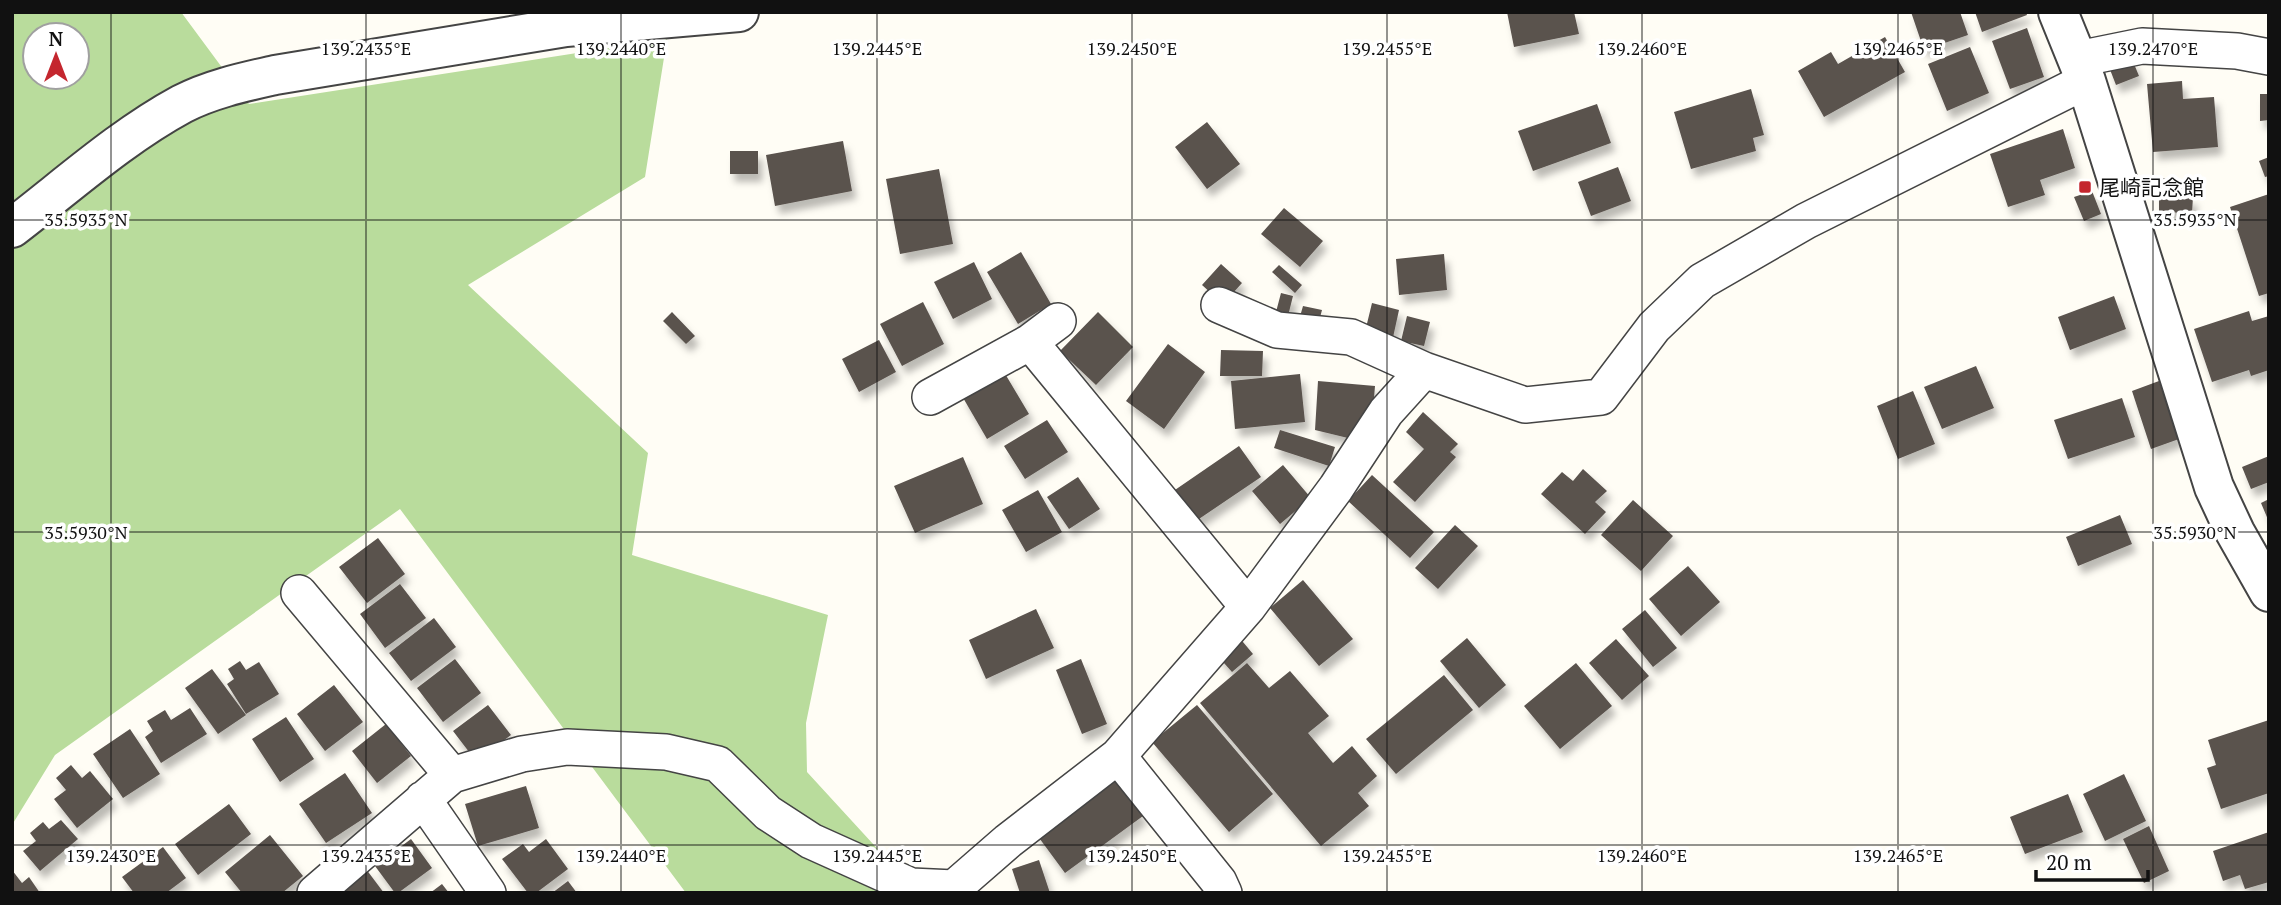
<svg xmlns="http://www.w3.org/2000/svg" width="2281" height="905" viewBox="0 0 2281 905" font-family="'PT Serif','Noto Sans JP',serif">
  <defs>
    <filter id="shadow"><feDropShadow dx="4.5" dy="8" stdDeviation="3.5" flood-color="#0004"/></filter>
  </defs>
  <rect width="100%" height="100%" fill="#fffdf5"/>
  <path fill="#b9dc9c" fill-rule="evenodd" d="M12 12H181L249 104 667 39 645 177 468 285 648 453 632 555 828 615 806 723 807 772 918 893H686L400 509 55 755 12 825ZM35 35H77V77H35Z"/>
  <path fill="#5a524d" filter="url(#shadow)" d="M1507 12H1574L1579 34 1514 47Z
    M1911 12H1960L1968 35 1924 50Z
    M1975 12H2026L2027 15 1982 32Z
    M2027 28 2044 77 2010 89 1992 41Z
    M1885 37 1905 72 1824 117 1798 71 1831 52 1838 64Z
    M1970 47 1989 93 1947 111 1928 64Z
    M2132 59 2139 76 2116 85 2109 67Z
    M2182 81 2183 99 2214 97 2218 147 2153 152 2147 84Z
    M1751 89 1764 135 1753 138 1756 151 1691 169 1674 112Z
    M2260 94H2269V120L2260 121Z
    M1597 104 1611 143 1533 171 1518 131Z
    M1207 122 1240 164 1207 189 1175 147Z
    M2063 129 2075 168 2040 180 2045 195 2008 207 1990 154Z
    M843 141 852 191 775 206 766 155Z
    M730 151H758V174H730Z
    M2269 157V176L2265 177 2259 161Z
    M1618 167 1631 201 1591 216 1578 182Z
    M939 169 953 244 900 254 886 179Z
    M2159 178 2180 179V197H2193L2192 213 2159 212Z
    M2092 191 2101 214 2084 221 2074 197Z
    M2269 194V293L2259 296 2230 207Z
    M1284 208 1323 241 1300 267 1261 234Z
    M1021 252 1051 304 1018 324 987 272Z
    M1444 254 1447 290 1399 295 1396 259Z
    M974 262 992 299 953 319 934 282Z
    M1221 264 1242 283 1223 304 1202 285Z
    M1279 265 1302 285 1295 293 1272 272Z
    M1281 293 1293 296 1288 316 1276 312Z
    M2114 296 2126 329 2070 350 2058 317Z
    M923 302 944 344 902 366 880 324Z
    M1372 303 1399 310 1392 342 1364 336Z
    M1303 306 1322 310 1318 325 1299 320Z
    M2249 311 2252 321 2269 316V370L2251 376 2249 370 2212 382 2194 329Z
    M672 312 695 336 686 344 663 321Z
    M1098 312 1133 347 1096 385 1060 351Z
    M1407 316 1430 322 1424 346 1401 341Z
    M879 340 896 372 859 392 842 359Z
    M1168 344 1205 372 1164 429 1126 401Z
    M1221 350 1263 351 1262 376H1220Z
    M1976 366 1994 408 1942 429 1924 387Z
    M1004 372 1029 414 987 439 962 396Z
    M1300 374 1305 422 1235 429 1231 381Z
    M1318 381 1375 386 1373 410 1348 438 1315 430Z
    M2159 381 2179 439 2151 449 2132 391Z
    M1913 391 1935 444 1898 459 1877 406Z
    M2122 398 2135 437 2068 459 2054 420Z
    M1423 412 1458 444 1450 452 1456 457 1415 502 1393 482 1424 449 1406 432Z
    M1047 420 1068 452 1025 479 1004 446Z
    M1280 430 1335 447 1329 466 1274 448Z
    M1239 446 1261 477 1193 523 1172 492Z
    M2269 456V482L2251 489 2242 467Z
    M963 457 983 504 915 533 894 486Z
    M1283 465 1311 498 1280 524 1252 491Z
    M1583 469 1607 491 1595 502 1606 512 1585 534 1541 494 1562 472 1573 481Z
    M1372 475 1434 532 1410 558 1348 501Z
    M1078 477 1100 509 1069 529 1047 497Z
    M1038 490 1062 532 1026 552 1002 510Z
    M2269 499V522L2261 503Z
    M1633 500 1673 536 1641 571 1601 535Z
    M2120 515 2132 544 2078 566 2066 537Z
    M1455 525 1478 546 1438 589 1415 568Z
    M378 538 405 574 367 603 339 567Z
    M1688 566 1720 602 1681 636 1649 599Z
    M1303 580 1353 639 1319 666 1270 608Z
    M400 584 426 618 385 648 360 614Z
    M1036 609 1054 648 986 679 969 640Z
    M1645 610 1677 648 1653 667 1622 629Z
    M434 618 456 647 411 681 389 653Z
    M1238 636 1253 654 1232 672 1216 654Z
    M1467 638 1506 685 1479 708 1440 661Z
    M1616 639 1649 676 1622 700 1589 663Z
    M455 659 481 693 443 722 417 688Z
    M1081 659 1107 724 1082 734 1056 670Z
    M240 661 246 670 259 662 279 694 246 714 227 684 234 679 228 669Z
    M1247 663 1269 688 1290 671 1329 716 1308 733 1333 763 1352 746 1377 776 1358 793 1369 806 1321 846 1200 703Z
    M1576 663 1612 706 1560 749 1524 706Z
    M212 669 246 715 218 734 185 688Z
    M1444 675 1473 710 1396 774 1366 739Z
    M334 685 363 722 325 751 297 714Z
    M488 705 511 735 476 761 453 731Z
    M1197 705 1273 794 1229 832 1152 742Z
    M190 708 207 734 161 763 145 737 153 731 147 721 165 710 171 720Z
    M286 717 314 759 280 782 252 739Z
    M2269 720V793L2221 809 2207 768 2216 765 2208 740Z
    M386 724 411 756 377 783 352 751Z
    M130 729 160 774 123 798 93 754Z
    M71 765 82 778 90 771 113 799 77 828 54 799 66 790 56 778Z
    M345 773 372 813 326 843 299 804Z
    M1112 773 1143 816 1065 873 1034 831Z
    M2124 774 2146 821 2105 841 2083 794Z
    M526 786 539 828 478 846 465 804Z
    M2068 794 2083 832 2025 854 2010 817Z
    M229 804 251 834 198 875 175 844Z
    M61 820 78 839 40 871 23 851 36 841 30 833 43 822 49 829Z
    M2149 826 2169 871 2144 883 2123 839Z
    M2269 832V882L2245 889 2240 875 2223 881 2213 851Z
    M270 835 303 876 282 893H242L225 872Z
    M411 839 432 868 398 893H395L375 866Z
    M546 839 568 869 536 893H528L502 859 523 844 529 852Z
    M163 847 186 878 166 893H134L122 877Z
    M1039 860 1050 893H1020L1012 869Z
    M366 869 384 893H333Z
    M12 870 22 883 29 877 40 893H12Z
    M568 881 577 893H552Z
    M442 884 449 893H430Z"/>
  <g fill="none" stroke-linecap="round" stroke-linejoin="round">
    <g stroke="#444" stroke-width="38">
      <path id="minor" d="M2078 59 2142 46 2237 51 2269 57
        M1219 305 1277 330 1351 337 1424 370
        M1030 342 1248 607
        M930 397 1030 342 1058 321
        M299 593 452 775
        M1118 756 1219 882 1224 893
        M423 799 488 893
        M315 893 452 775 522 754 567 747 666 752 718 764 768 813 811 841 911 886 954 888 1008 841 1118 756 1248 607 1336 488 1386 412 1424 370 1525 405 1601 397 1654 327 1702 281 1806 221 2086 81"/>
    </g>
    <g stroke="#444" stroke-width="42">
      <path id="tertiary" d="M2058 12 2086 81 2214 487 2235 532 2269 592
        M12 228C67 186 121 137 182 104 211 89 244 82 275 75L566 27 739 12"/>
    </g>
    <use href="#minor" stroke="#fff" stroke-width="35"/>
    <use href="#tertiary" stroke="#fff" stroke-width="38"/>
  </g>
  <path fill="none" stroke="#111" stroke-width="2" stroke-opacity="0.45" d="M111 12V893M366 12V893M621 12V893M877 12V893M1132 12V893M1387 12V893M1642 12V893M1898 12V893M2153 12V893M12 220H2269M12 532H2269M12 845H2269"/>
  <rect fill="#c4262e" stroke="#fff" stroke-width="2.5" x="2078" y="180" width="14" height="14" rx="3.5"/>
  <g text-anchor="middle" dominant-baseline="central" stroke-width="7" stroke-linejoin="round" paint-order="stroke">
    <g font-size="21" fill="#111" stroke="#fff" text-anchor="start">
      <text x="2099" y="187">尾崎記念館</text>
    </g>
  </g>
  <g font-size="18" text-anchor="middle" fill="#111" stroke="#fff" stroke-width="7" stroke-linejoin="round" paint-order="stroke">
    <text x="366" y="55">139.2435°E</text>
    <text x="621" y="55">139.2440°E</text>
    <text x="877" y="55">139.2445°E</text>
    <text x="1132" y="55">139.2450°E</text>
    <text x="1387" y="55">139.2455°E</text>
    <text x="1642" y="55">139.2460°E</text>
    <text x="1898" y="55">139.2465°E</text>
    <text x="2153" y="55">139.2470°E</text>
    <text x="86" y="226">35.5935°N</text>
    <text x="2195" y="226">35.5935°N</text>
    <text x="86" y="539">35.5930°N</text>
    <text x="2195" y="539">35.5930°N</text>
    <text x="111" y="862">139.2430°E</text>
    <text x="366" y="862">139.2435°E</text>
    <text x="621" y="862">139.2440°E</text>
    <text x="877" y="862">139.2445°E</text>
    <text x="1132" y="862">139.2450°E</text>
    <text x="1387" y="862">139.2455°E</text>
    <text x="1642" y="862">139.2460°E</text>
    <text x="1898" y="862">139.2465°E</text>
  </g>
  <rect width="2281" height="905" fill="none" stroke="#111111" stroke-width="28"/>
  <g transform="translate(56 56)"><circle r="33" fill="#ffffff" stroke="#a0a0a0" stroke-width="2"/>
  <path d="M0-5L12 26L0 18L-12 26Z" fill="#c4262e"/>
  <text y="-10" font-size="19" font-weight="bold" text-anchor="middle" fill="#111111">N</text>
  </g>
  <path d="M2036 870v10h112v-10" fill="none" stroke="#111111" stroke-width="3.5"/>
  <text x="2046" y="870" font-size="21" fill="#111111" stroke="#ffffff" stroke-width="5" paint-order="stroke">20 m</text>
</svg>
